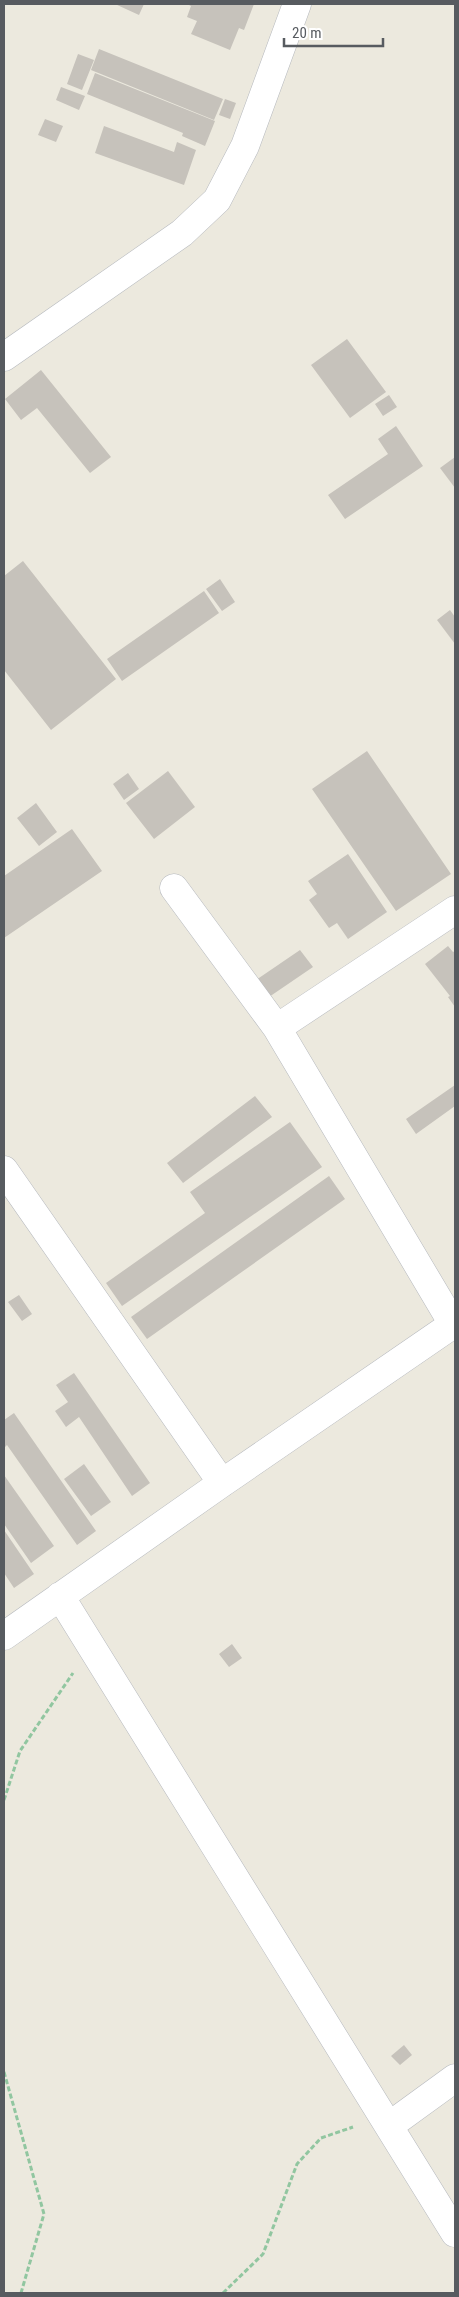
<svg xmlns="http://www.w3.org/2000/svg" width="459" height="2297" viewBox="0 0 459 2297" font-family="'Roboto Condensed',sans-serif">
  <rect width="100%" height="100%" fill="#ece9de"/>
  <path fill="#c6c2bb" d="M115 4H144L139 15Z
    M187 4H254L244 30 239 28 230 50 191 34 197 21 187 17 191 6Z
    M99 49 223 99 214 120 91 70Z
    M78 54 94 60 82 90 67 84Z
    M95 73 215 121 205 146 182 136 183 133 87 94Z
    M61 87 85 96 79 110 56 100Z
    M225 99 236 103 230 119 219 115Z
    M45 119 63 126 56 142 38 135Z
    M104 126 174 152 177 142 196 150 184 185 95 153Z
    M347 339 386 392 350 418 311 365Z
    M41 370 111 457 90 473 37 408 21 420 5 399Z
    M389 395 397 407 383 416 375 404Z
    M396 426 423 466 345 519 328 495 388 454 378 439Z
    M455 457V488L440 468Z
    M23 561 116 679 51 730 4 670V576Z
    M220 579 235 602 222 611 206 589Z
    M204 591 219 613 122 681 107 659Z
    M450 610 455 617V644L437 620Z
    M367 751 451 874 396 911 312 789Z
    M168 771 195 807 154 839 126 803Z
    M128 773 139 789 124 800 113 784Z
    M36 803 57 832 39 846 17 818Z
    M72 829 102 871 4 938V876Z
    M348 854 387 912 348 939 337 923 329 928 309 900 317 894 308 881Z
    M448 946 453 952 455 951V1007L448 997 450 996 425 964Z
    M300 950 313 967 269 997 256 980Z
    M455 1085V1106L416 1134 406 1119Z
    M255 1096 272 1117 183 1183 167 1163Z
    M290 1122 322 1167 122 1306 106 1283 205 1213 190 1192Z
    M329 1176 345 1199 147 1339 131 1317Z
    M19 1295 32 1314 22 1321 8 1302Z
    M74 1373 150 1483 132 1496 79 1417 66 1427 55 1411 68 1402 56 1385Z
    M14 1413 96 1531 77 1545 7 1445 4 1448V1420Z
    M84 1464 111 1502 91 1516 64 1479Z
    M4 1475 54 1546 31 1563 4 1524Z
    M4 1530 34 1574 14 1588 4 1573Z
    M232 1644 242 1658 229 1667 219 1654Z
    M404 2045 412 2055 400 2065 391 2056Z"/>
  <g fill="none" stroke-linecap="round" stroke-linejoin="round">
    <g stroke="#b6b9be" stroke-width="29">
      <path id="minor" d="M4 357 182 233 217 200 245 146 297 4
        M174 888 277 1028 453 1324
        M277 1028 455 910
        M4 1170 222 1483
        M60 1596 455 2233
        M4 1636 222 1483 455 1323
        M389 2126 455 2078"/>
    </g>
    <path stroke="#91c6a0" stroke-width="3" stroke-dasharray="5 2.5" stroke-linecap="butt" d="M4 1800 20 1751 73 1673
      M4 2072 44 2214 21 2293
      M223 2293 263 2254 297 2164 321 2138 353 2127"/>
    <use href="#minor" stroke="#fff" stroke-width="28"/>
  </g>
  <rect width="459" height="2297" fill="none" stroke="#575b60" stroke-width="10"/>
  <path d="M284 38v8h99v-8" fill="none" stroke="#575b60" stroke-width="2.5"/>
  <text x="292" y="38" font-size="15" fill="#575b60" stroke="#ffffff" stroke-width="4" paint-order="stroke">20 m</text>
</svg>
